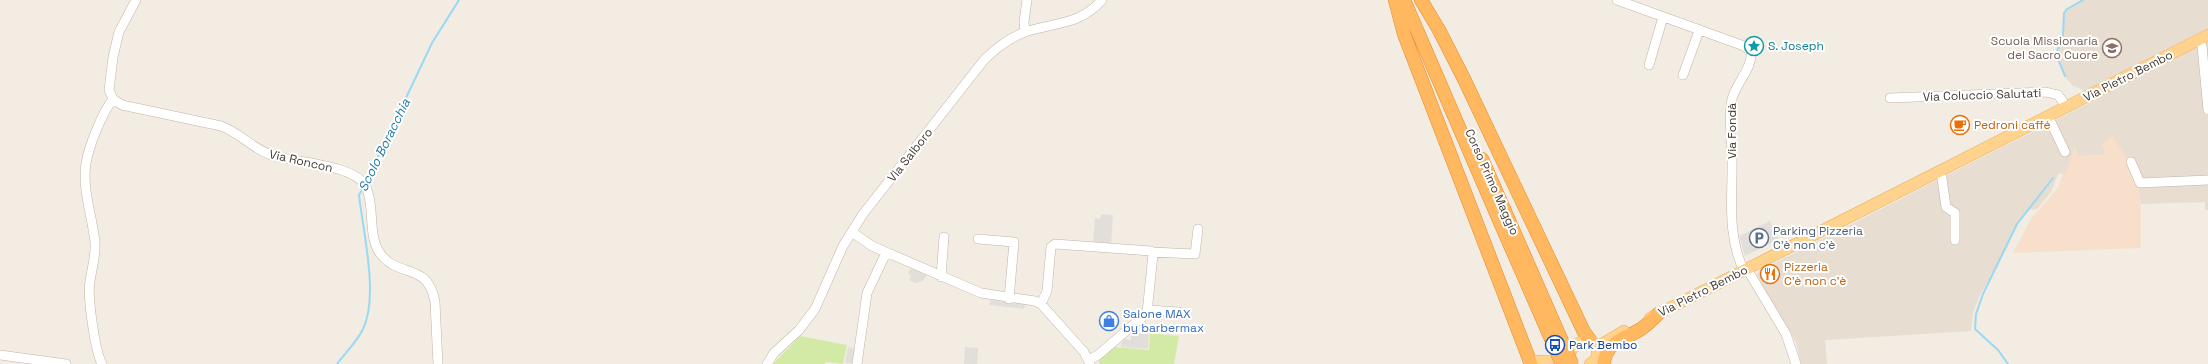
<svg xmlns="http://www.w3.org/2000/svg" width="2208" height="364" viewBox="0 0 2208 364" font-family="'Space Grotesk',sans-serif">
  <rect width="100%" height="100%" fill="#f2ece2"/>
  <path fill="#e7ddd0" d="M2084 0H2208V210H2205V202L2141 204 2137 181 2104 149V155L2078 156 2066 173 2058 174 2051 192 2037 209 2027 210 2017 224 2008 246 1979 297 1973 312 1971 331 1825 340 1827 364H1801L1796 342 1767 295 1757 275 1759 271 2089 103 2082 89 2073 86 2066 78 2056 54 2063 35 2064 13 2072 5Z"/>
  <path fill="#f7dfcb" d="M2112 136 2123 152 2137 181 2141 204V248L2013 253 2031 219 2058 188 2063 173H2066L2075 146 2078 156 2104 155V149L2101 145Z"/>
  <path fill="#d3eaa7" d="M1150 333 1179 336 1174 364H1099V359L1114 347 1149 350Z
    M800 336 847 345 843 364 826 362 825 364H773Z"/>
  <path fill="#e2dfdb" d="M1101 214 1113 215 1111 245 1093 243 1095 218 1100 219Z
    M1770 221 1779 239 1745 256 1739 236Z
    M911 268 927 275 923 281 915 283 909 280 911 276 908 273Z
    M991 300 1025 303 1024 309 989 305Z
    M1131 333 1149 334 1148 349 1121 347V342L1125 339 1131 340Z
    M848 347 859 350 857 364 845 363Z
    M965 347 978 348 977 364H964Z"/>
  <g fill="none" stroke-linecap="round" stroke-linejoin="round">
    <path stroke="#99d9f4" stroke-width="2" d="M2065 76 2056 54 2063 35 2064 13 2067 9 2083 0
      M366 182 432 43 459 0
      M337 364C345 353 357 342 363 329 379 297 363 231 359 195L363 188
      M2008 364 1998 350 1975 329 1976 314 1983 294 2017 224 2053 178"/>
    <g stroke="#c1b5a7" stroke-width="10">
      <path id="minor" d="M136 0 119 32 113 57 109 90 113 99 122 105 221 126C241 133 253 150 274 156 296 162 356 165 366 187 376 208 366 239 383 257 401 277 428 263 435 302L438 364
        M1617 0 1744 46 1751 51C1753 68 1736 83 1732 99 1728 117 1732 137 1732 156 1733 196 1726 233 1744 271
        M1025 32 1024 22 1027 0
        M2199 39 2202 46 2208 110
        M1649 65 1663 17
        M1683 75 1699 31
        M1890 98 2046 92 2058 95 2067 107
        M2048 116 2065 152
        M2131 162 2140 183 2208 180
        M1939 172 1942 178 1946 207 1955 213V240
        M852 232 872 246 981 293 1035 301 1041 304 1084 352 1090 364
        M978 239 1014 242 1009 299
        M1152 252 1195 254 1198 229
        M1747 269 1786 334 1796 364
        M941 277 944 237
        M1041 304 1047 291 1051 247 1055 244 1151 251 1153 254 1147 313 1098 355 1089 360
        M1148 310 1179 312
        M0 355 66 364
        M102 364C95 351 87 295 90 281 92 267 96 256 95 242 92 215 82 190 86 163 89 146 102 113 113 99
        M767 364 774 353 799 330 815 309 843 246 863 214 984 60C996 48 1009 38 1025 32 1054 22 1079 26 1102 0
        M857 364 867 293 886 253"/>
    </g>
    <g stroke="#ebae57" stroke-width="12">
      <path id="major" d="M1650 318 2208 35
        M1597 347 1624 331
        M1531 364C1540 358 1546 363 1555 361 1570 356 1573 344 1586 339L1593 342 1598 352 1596 359 1590 364"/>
    </g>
    <g stroke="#e78b27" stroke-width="14">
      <path id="highway" d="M1395 0 1404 34 1531 364
        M1404 0 1496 213
        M1421 0 1439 30 1464 79 1584 332 1590 340
        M1482 159 1504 209
        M1604 364C1605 342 1625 339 1641 329 1647 325 1653 319 1658 314"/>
    </g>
    <use href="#minor" stroke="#fff" stroke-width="9"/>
    <use href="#major" stroke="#ffd28e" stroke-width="11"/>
    <use href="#highway" stroke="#ffb860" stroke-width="13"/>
    <g stroke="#e78b27" stroke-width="14" stroke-linecap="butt">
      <path id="highway-bridge" d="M1504 209 1572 364
        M1496 213 1562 364"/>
    </g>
    <use href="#highway-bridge" stroke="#ffb860" stroke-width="13"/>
  </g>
  <defs>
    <g id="sight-ring" transform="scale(1)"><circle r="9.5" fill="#fff" stroke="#0f9aa8" stroke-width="1.5"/><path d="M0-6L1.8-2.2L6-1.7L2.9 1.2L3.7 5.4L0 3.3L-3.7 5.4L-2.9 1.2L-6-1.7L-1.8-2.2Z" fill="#0f9aa8"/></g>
    <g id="school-ring" transform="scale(1)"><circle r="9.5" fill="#fff" stroke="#8d6e63" stroke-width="1.5"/><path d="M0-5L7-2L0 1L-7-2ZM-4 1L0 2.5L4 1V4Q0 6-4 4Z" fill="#8d6e63"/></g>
    <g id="cafe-ring" transform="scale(1)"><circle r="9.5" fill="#fff" stroke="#e8710a" stroke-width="1.5"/><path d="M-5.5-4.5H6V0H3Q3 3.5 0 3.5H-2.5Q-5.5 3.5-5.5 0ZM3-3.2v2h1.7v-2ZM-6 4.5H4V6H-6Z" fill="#e8710a"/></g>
    <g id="parking-ring" transform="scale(1)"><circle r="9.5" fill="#fff" stroke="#5c6f8a" stroke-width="1.5"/><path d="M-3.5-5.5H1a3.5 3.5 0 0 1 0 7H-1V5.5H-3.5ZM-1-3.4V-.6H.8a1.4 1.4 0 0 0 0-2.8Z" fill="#5c6f8a"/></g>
    <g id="restaurant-ring" transform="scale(1)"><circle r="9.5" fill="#fff" stroke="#e8710a" stroke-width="1.5"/><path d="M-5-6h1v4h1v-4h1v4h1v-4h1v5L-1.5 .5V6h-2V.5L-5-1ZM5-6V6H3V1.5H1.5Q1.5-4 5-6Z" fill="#e8710a"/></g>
    <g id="shop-ring" transform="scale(1)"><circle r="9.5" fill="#fff" stroke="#3f7fe0" stroke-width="1.5"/><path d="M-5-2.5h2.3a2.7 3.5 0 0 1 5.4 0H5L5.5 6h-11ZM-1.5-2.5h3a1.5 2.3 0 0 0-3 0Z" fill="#3f7fe0"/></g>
    <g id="bus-ring" transform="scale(1)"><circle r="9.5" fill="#fff" stroke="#1a4fb4" stroke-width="1.5"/><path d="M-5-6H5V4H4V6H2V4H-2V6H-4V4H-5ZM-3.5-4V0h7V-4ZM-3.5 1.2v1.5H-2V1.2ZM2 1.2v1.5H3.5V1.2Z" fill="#1a4fb4"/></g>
  </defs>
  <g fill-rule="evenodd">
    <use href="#sight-ring" x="1754" y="46"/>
    <use href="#school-ring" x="2112" y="48"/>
    <use href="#cafe-ring" x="1960" y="125"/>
    <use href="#parking-ring" x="1759" y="238"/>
    <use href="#restaurant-ring" x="1770" y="274"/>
    <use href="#shop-ring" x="1109" y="321"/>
    <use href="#bus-ring" x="1555" y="345"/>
  </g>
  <g text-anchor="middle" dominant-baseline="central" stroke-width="4" stroke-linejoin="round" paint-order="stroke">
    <g font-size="12" fill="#785e54" stroke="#fff" text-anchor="end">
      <text x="2098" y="41">Scuola Missionaria<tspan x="2098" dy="14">del Sacro Cuore</tspan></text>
    </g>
    <g font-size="12" fill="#0d838f" stroke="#fff" text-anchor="start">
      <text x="1768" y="46">S. Joseph</text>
    </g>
    <g font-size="12" fill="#443b32" stroke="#fff">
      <text transform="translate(2128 76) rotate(-27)">Via Pietro Bembo</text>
      <text transform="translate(1982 95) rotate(-2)">Via Coluccio Salutati</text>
      <text transform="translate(1732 131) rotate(-90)">Via Fondà</text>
      <text transform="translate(910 155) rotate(-52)">Via Salboro</text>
      <text transform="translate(301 161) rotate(13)">Via Roncon</text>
      <text transform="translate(1492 182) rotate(66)">Corso Primo Maggio</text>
      <text transform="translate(1703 291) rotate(-27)">Via Pietro Bembo</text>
    </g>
    <g font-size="12" fill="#c56008" stroke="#fff" text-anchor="start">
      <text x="1974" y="125">Pedroni caffé</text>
      <text x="1784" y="267">Pizzeria<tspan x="1784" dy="14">C'è non c'è</tspan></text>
    </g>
    <g font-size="12" fill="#4e5e75" stroke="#fff" text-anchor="start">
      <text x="1773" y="231">Parking Pizzeria<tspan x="1773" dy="14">C'è non c'è</tspan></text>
    </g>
    <g font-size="12" fill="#366cbe" stroke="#fff" text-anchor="start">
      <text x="1123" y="314">Salone MAX<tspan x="1123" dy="14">by barbermax</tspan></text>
    </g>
    <g font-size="12" fill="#164399" stroke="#fff" text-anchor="start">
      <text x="1569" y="345">Park Bembo</text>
    </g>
    <g font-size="13" font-style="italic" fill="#237da6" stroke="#fff">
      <text transform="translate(384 145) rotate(-64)">Scolo Boracchia</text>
    </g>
  </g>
</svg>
